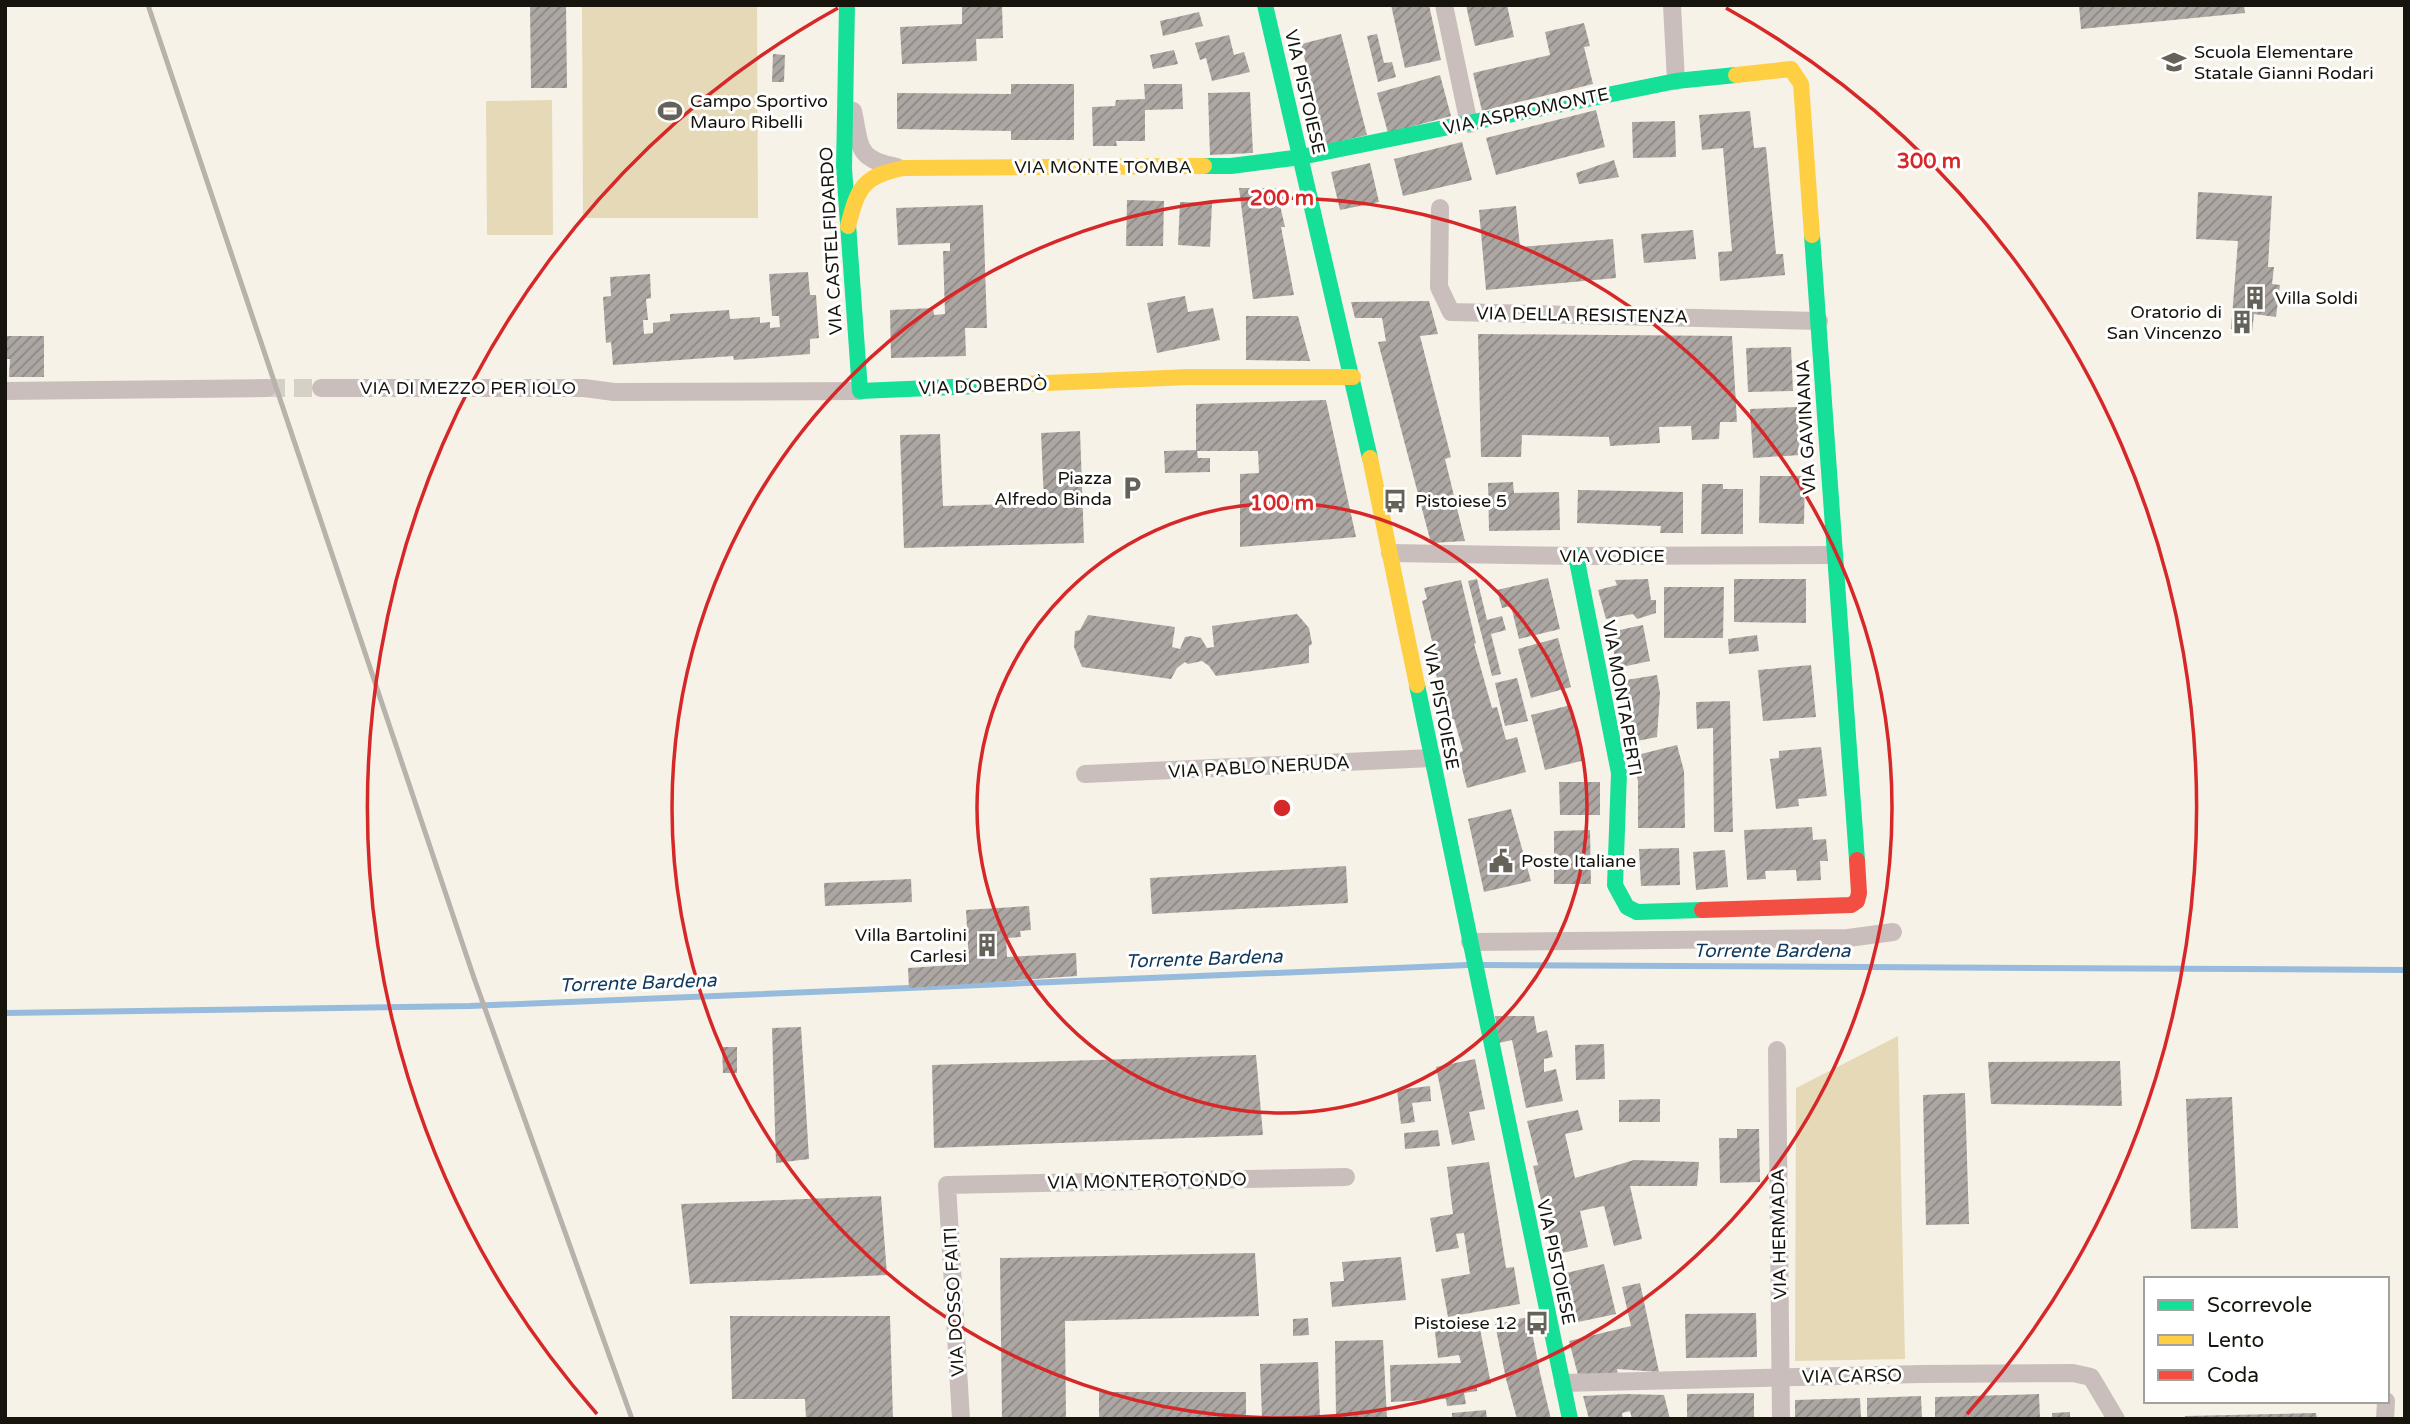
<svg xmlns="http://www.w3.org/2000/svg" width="2410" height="1424" viewBox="0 0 2410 1424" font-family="'Varela Round',sans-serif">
  <defs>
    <pattern id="building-hatch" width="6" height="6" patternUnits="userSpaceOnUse" patternTransform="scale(1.75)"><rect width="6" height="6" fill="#ada7a4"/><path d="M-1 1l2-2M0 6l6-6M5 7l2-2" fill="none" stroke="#8c8784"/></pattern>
  </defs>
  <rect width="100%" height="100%" fill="#f7f2e7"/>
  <path fill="#e6d9b7" d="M582 5H757L758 218H583Z
    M552 100 553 235H487L486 101Z
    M1898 1036 1905 1359 1795 1361 1796 1088Z"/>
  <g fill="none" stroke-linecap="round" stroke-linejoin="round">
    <path stroke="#96bbdd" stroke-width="6" d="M1483 965 2405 970
      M5 1013 470 1006 1468 965"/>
  </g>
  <path fill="url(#building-hatch)" d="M530 5H566L567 88H531Z
    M962 5H1002L1003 38 976 39 977 61 902 64 900 27 962 24Z
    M1391 5H1429L1441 60 1405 68Z
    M1466 5H1507L1514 37 1475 46Z
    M2079 5H2244L2245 13 2081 29Z
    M1199 12 1203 26 1163 36 1160 21Z
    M1584 23 1590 46 1584 47 1593 84 1482 111 1473 73 1550 55 1545 32Z
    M1341 34 1367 135 1326 145 1301 44Z
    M1377 34 1384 63 1392 62 1396 77 1378 82 1367 36Z
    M1229 35 1234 55 1244 52 1250 72 1212 81 1206 58 1200 60 1195 43Z
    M1174 50 1178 64 1153 69 1150 55Z
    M773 54 785 55 784 82H772Z
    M1440 75 1451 116 1388 133 1377 93Z
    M1011 84H1074V140H1011V131L897 129V93L1011 94Z
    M1144 84H1182L1183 109 1145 110V141H1116L1117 146H1093L1092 107 1115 106 1116 100 1145 99Z
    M1250 92 1253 153 1210 155 1208 93Z
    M1596 110 1605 147 1496 175 1486 138Z
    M1750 111 1754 148 1766 147 1776 254H1783L1785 275 1720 281 1718 252 1732 251 1723 148 1702 150 1699 115Z
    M1675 121 1676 157 1633 158 1632 122Z
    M1462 142 1472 180 1403 196 1394 159Z
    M1614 160 1619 177 1579 184 1576 173Z
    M1370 163 1379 202 1340 210 1331 172Z
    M1239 188H1276L1285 227H1281L1294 295 1253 299Z
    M2198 192 2272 196 2268 267H2274L2272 284 2280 285 2276 317 2254 314 2252 332 2231 329 2238 241 2196 239Z
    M1127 200 1164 201 1163 246H1126Z
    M1180 202 1212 203 1210 247 1178 245Z
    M983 205 987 328H965L966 356 891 358 890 310 933 308 934 315 945 314 943 251H950V243L898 245 896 208Z
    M1516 206 1520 247 1613 239 1616 278 1486 290 1479 210Z
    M1693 230 1696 259 1644 263 1641 234Z
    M808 272 810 295H816L819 338 810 339V354L734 360 733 356 613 365 611 342 606 343 603 297 611 296 610 277 650 274 651 298 646 299 648 320H643L644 334 653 333V323L670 321V314L729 310 730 319 760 317V323L770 322V328L780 327 779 316H772L769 274Z
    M1185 296 1188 312 1213 308 1220 340 1157 353 1147 303Z
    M1429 301 1438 334 1420 336 1451 457 1445 459 1465 541 1431 543 1378 342 1386 341 1382 318H1355L1351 302Z
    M1246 316H1298L1310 361 1246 360Z
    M1478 334 1732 336 1737 422H1720L1719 439 1692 440 1691 426 1659 427 1660 443 1610 446 1609 437 1522 435 1521 457H1481Z
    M5 336H44V377H9L10 359H5Z
    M1791 347 1793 391 1748 392 1746 348Z
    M1326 400 1356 537 1240 547V474L1259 473 1258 451H1197L1198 458H1210V472L1165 473 1164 451 1196 450V404Z
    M1797 407 1800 455 1753 458 1750 409Z
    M1080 431 1084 543 904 548 900 435 940 434 943 506 1044 503 1041 433Z
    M1760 476H1805L1804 524 1759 523Z
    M1513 482 1514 493 1559 492 1560 530 1489 531 1488 483Z
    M1702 484H1723V489H1743V534H1701Z
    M1578 490 1683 492V533H1660L1661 526 1577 523Z
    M1548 578 1560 629 1519 639 1511 606 1502 608 1497 590Z
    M1477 579 1487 620 1502 616 1506 630 1491 634 1501 674 1492 676 1468 581Z
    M1648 579 1651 600H1656V613L1637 619 1633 614 1606 619 1598 590 1617 585 1615 580Z
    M1734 579H1806V623L1734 622Z
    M1461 580 1476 643 1474 644 1492 708 1497 707 1506 740 1517 737 1526 772 1467 788 1458 753 1463 751 1454 719 1448 721 1431 655 1435 653 1422 601 1427 599 1424 588Z
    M1664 587H1724L1723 638H1664Z
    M1297 614 1309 628 1312 644 1309 646V663L1216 676 1209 666 1202 661 1188 664 1185 662 1177 668 1171 679 1082 667 1074 647 1075 631 1080 630 1088 615 1175 627 1172 647 1180 649 1185 637 1191 636 1201 638 1207 648 1214 647 1212 626Z
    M1643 625 1650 661 1617 668 1610 632Z
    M1757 635 1759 651 1729 654 1728 639Z
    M1558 638 1571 687 1531 698 1518 649Z
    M1811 665 1816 717 1763 721 1758 670Z
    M1657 675 1660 693 1657 737 1632 742 1620 681Z
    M1517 678 1528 721 1505 726 1495 683Z
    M1730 701 1733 832H1714L1713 728 1697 729 1696 702Z
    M1571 705 1585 760 1545 770 1531 715Z
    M1677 745 1684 771 1685 828H1638V781L1633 756Z
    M1821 747 1827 796 1798 799 1799 806 1776 809 1770 759 1779 758V751Z
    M1559 782H1600V815H1560Z
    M1511 809 1531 881 1484 892 1468 819Z
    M1812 827 1813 840 1826 839 1828 861H1820L1821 880 1797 881 1796 870 1765 871 1766 879 1747 880 1744 830Z
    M1590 830 1591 884H1554V831Z
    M1679 848 1680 885 1641 886 1639 849Z
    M1725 850 1728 887 1696 890 1693 852Z
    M1346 866 1348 903 1152 914 1150 878Z
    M911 879 912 902 825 906 824 883Z
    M1029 906 1031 930 1020 931 1021 937 1006 938 1007 957 1076 953 1077 976 909 988 908 968 969 964 966 910Z
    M1495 1016H1534L1537 1033 1547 1030 1553 1057 1544 1059V1072L1556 1069 1563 1101 1526 1108 1512 1040 1499 1043Z
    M801 1027 809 1159 776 1163 772 1028Z
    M1604 1044 1605 1079 1576 1080 1575 1045Z
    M722 1047H737V1073H723Z
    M1256 1055 1263 1135 934 1148 932 1065Z
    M1475 1059 1485 1109 1469 1112 1475 1140 1452 1145 1436 1067Z
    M2120 1061 2122 1106 1991 1104 1988 1062Z
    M1430 1086 1431 1101 1412 1103 1415 1122 1401 1124 1397 1090Z
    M1965 1093 1969 1224 1926 1225 1923 1095Z
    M2232 1097 2238 1228 2191 1229 2186 1099Z
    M1660 1099V1122H1619V1100Z
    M1578 1110 1583 1130 1565 1134 1575 1178 1634 1160 1699 1162 1697 1186H1630L1642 1239 1614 1246 1604 1206 1580 1211 1588 1247 1554 1255 1533 1166 1538 1165 1527 1121Z
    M1737 1129H1759L1760 1182 1720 1183 1719 1138H1737Z
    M1438 1130 1440 1146 1405 1149 1404 1133Z
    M1489 1162 1506 1268 1514 1267 1520 1304 1448 1317 1441 1279 1470 1274 1464 1233 1456 1234 1459 1248 1436 1252 1430 1218 1453 1214 1447 1167Z
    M881 1196 887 1275 690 1284 681 1204Z
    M1255 1253 1259 1316 1065 1321 1066 1419H1002L1000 1258Z
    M1401 1257 1406 1300 1332 1307 1330 1282 1344 1281 1342 1262Z
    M1604 1264 1616 1314 1578 1322 1566 1273Z
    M1640 1283 1659 1372 1617 1369 1618 1375H1578L1569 1341 1631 1326 1622 1287Z
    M1756 1313 1757 1357 1686 1358 1685 1314Z
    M730 1316H890L893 1419H806L805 1399H732Z
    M1529 1317 1540 1373 1551 1419H1517L1506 1379 1495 1324Z
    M1308 1318 1309 1335 1293 1336V1319Z
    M1478 1319 1491 1384 1477 1386V1391L1464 1393 1466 1404 1447 1406 1446 1399 1391 1402 1390 1365 1461 1363 1459 1355 1438 1358 1434 1324Z
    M1383 1340 1387 1419H1336L1335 1341Z
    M1318 1362 1320 1419 1262 1418 1260 1364Z
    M1099 1392H1246V1419H1099Z
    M1754 1393V1419H1687V1394Z
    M1626 1394 1664 1395 1670 1419H1632L1630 1411 1622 1413 1623 1419H1589L1583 1396Z
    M2039 1394 2040 1419H1935V1397Z
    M1921 1396 1922 1419H1867V1398Z
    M1860 1398 1861 1419H1795V1400Z
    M1486 1410 1487 1419H1452V1413Z
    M2070 1412V1419H2052V1413Z
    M2316 1413 2317 1419H2186L2185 1416Z"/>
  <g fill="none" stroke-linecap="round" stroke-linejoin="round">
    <path stroke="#d5d1c6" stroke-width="18" stroke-dasharray="18 9" stroke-linecap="butt" d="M267 388H321"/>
    <path stroke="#cabebd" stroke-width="18" d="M1444 5 1469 124
      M1672 5 1676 81
      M853 111C861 148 856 159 897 167
      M1440 208 1439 287 1451 312 1819 321
      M321 388H584L614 392 860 391
      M5 391 267 388
      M1390 553 1576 556 1833 555
      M1085 774 1432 758
      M1470 942 1848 938 1893 932
      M1777 1050 1781 1419
      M1563 1383 1921 1374 2073 1373 2091 1377 2116 1419
      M961 1419 947 1185 1346 1177
      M2385 1419 2386 1401"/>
    <path stroke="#16e098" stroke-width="16" d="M847 5 844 168 860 391 1001 385
      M1265 5 1370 458
      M1204 166H1231L1301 157 1676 81 1736 75
      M1812 235 1857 860
      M1576 556 1619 773 1615 885 1627 907 1637 912 1702 910
      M1417 685 1570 1419"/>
    <path stroke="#ffcf43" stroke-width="16" d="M1736 75 1791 69 1801 84 1812 235
      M848 226C858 187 863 176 904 168L1204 166
      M1001 385 1189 377H1353
      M1370 458 1417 685"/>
    <path stroke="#f24e42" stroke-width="16" d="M1702 910 1851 905 1857 901 1859 893 1857 860"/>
    <path stroke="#b8b1ac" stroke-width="5" d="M148 5 474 978 632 1419"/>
  </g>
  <g fill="none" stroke="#d62828" stroke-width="3.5">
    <circle cx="1282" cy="808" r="305"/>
    <circle cx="1282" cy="808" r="610"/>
    <path d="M597 1414A915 915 0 0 1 838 8M1726 8A915 915 0 0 1 1967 1414"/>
  </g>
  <defs>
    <g id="school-bare" transform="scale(1.89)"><path d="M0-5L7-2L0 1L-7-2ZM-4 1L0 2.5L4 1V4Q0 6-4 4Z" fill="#656259" stroke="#fff" stroke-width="2.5" paint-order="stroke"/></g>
    <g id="stadium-bare" transform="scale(1.89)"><path d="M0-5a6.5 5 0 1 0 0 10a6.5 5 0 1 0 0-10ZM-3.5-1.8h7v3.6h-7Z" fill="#656259" stroke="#fff" stroke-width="2.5" paint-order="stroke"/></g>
    <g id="building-bare" transform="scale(1.89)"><path d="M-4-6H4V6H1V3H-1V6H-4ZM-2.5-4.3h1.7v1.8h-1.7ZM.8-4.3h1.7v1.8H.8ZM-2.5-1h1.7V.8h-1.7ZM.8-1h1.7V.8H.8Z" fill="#656259" stroke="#fff" stroke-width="2.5" paint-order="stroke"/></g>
    <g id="parking-bare" transform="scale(1.89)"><path d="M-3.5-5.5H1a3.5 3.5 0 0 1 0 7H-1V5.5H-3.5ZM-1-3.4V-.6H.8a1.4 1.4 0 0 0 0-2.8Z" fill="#656259" stroke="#fff" stroke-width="2.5" paint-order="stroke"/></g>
    <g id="bus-bare" transform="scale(1.89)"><path d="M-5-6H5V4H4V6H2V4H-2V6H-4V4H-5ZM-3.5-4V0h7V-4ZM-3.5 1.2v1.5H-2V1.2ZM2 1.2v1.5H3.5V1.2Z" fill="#656259" stroke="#fff" stroke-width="2.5" paint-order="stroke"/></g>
    <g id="civic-bare" transform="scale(1.89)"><path d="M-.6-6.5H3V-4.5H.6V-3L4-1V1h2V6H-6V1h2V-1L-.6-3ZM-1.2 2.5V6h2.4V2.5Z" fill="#656259" stroke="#fff" stroke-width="2.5" paint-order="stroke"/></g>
  </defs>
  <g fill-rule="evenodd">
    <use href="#school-bare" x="2174" y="62"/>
    <use href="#stadium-bare" x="670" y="111"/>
    <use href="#building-bare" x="2255" y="298"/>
    <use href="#building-bare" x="2242" y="322"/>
    <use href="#parking-bare" x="1132" y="488"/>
    <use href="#bus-bare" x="1395" y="501"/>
    <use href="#civic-bare" x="1501" y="861"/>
    <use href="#building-bare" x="987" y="945"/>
    <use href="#bus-bare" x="1537" y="1323"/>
  </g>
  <g text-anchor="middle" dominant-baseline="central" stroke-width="6" stroke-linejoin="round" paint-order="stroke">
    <g font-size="18" fill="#16140d" stroke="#fff" text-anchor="start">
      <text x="2194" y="52">Scuola Elementare<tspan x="2194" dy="21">Statale Gianni Rodari</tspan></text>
      <text x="690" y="101">Campo Sportivo<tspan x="690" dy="21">Mauro Ribelli</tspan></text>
      <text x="2275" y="298">Villa Soldi</text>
      <text x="2222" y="312" text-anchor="end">Oratorio di<tspan x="2222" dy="21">San Vincenzo</tspan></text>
      <text x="1112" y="478" text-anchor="end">Piazza<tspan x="1112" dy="21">Alfredo Binda</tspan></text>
      <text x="1415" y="501">Pistoiese 5</text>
      <text x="1521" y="861">Poste Italiane</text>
      <text x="967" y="935" text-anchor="end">Villa Bartolini<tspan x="967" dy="21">Carlesi</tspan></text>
      <text x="1517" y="1323" text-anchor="end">Pistoiese 12</text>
    </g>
    <g font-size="18" fill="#16140d" stroke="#fff">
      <text transform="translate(1305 92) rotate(77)">VIA PISTOIESE</text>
      <text transform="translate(1526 111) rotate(-12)">VIA ASPROMONTE</text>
      <text x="1103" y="167">VIA MONTE TOMBA</text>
      <text transform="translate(831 241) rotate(-93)">VIA CASTELFIDARDO</text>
      <text transform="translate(1582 315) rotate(1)">VIA DELLA RESISTENZA</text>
      <text transform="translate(983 386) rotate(-2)">VIA DOBERDÒ</text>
      <text x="468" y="388">VIA DI MEZZO PER IOLO</text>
      <text transform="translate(1806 427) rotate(-93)">VIA GAVINANA</text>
      <text x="1612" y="556">VIA VODICE</text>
      <text transform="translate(1622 698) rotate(80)">VIA MONTAPERTI</text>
      <text transform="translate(1441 707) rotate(79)">VIA PISTOIESE</text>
      <text transform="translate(1259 767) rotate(-3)">VIA PABLO NERUDA</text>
      <text transform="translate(1147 1181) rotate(-1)">VIA MONTEROTONDO</text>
      <text transform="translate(1779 1234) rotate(-91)">VIA HERMADA</text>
      <text transform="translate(1556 1262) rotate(78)">VIA PISTOIESE</text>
      <text transform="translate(954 1302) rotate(-93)">VIA DOSSO FAITI</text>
      <text transform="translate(1852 1376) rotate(-1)">VIA CARSO</text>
    </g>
    <g font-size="19" font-style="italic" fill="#0f385b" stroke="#fff">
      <text x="1772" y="951">Torrente Bardena</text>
      <text transform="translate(1204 959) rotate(-2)">Torrente Bardena</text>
      <text transform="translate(638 983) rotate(-2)">Torrente Bardena</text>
    </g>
  </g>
  <circle cx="1282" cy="808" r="10" fill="#d62828" stroke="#fff" stroke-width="3.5"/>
  <g font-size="21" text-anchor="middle" font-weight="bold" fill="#d62828" stroke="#fff" stroke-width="6" stroke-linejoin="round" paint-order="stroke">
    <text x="1929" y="168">300 m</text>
    <text x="1282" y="205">200 m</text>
    <text x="1282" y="510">100 m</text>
  </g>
  <rect width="2410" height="1424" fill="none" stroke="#16140d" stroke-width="14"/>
  <rect x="2144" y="1277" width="245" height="126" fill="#ffffff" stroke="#a2a19e" stroke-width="2"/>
  <rect x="2158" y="1300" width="35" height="10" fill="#16e098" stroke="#a2a19e" stroke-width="2"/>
  <text x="2207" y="1312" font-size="21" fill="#16140d">Scorrevole</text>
  <rect x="2158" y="1335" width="35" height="10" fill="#ffcf43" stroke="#a2a19e" stroke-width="2"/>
  <text x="2207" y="1347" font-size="21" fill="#16140d">Lento</text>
  <rect x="2158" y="1370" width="35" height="10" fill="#f24e42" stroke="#a2a19e" stroke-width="2"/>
  <text x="2207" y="1382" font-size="21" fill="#16140d">Coda</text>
</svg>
